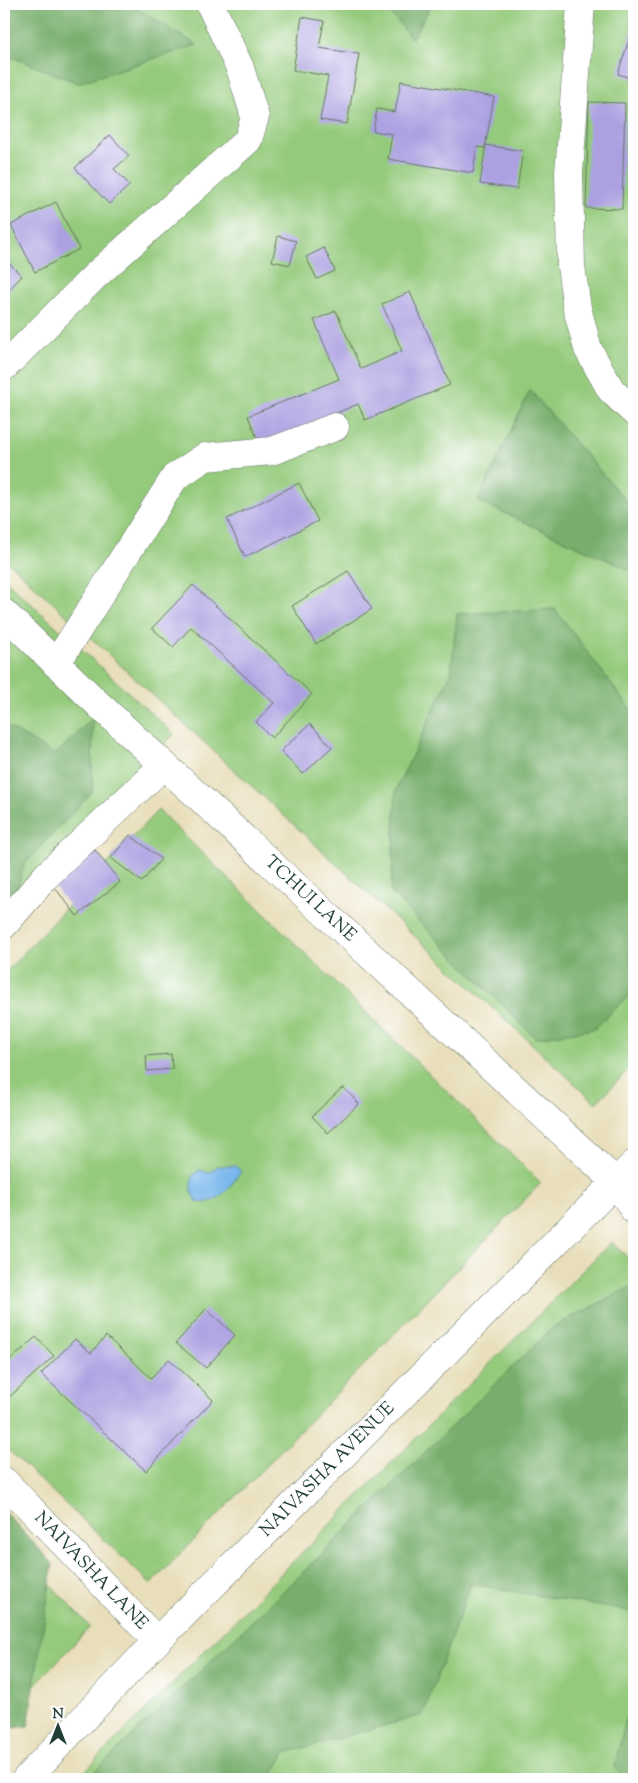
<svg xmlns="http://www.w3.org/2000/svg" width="638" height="1783" viewBox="0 0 638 1783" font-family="'Sorts Mill Goudy',serif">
  <rect width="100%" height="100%" fill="#fff"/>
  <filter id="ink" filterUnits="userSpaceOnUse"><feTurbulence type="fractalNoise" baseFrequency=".02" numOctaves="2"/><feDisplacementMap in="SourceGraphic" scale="10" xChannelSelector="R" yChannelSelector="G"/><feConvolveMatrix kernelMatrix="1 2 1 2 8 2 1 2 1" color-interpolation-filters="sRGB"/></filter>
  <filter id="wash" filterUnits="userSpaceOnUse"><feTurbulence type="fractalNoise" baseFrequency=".0096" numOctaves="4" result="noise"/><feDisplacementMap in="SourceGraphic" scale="20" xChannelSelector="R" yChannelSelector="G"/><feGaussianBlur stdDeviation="1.12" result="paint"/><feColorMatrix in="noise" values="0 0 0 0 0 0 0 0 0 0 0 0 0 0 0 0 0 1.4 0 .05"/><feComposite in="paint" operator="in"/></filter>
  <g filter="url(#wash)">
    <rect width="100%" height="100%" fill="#e8deba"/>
    <path fill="#94ca7c" stroke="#5a8458" d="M4 4H634V1064L596 1103 4 558Z
      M4 579 174 734 4 918Z
      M158 810 541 1183 151 1584 4 1446V974Z
      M611 1242 634 1263V1779H77Z
      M4 1535 90 1627 4 1717Z"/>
    <path fill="#77ae6c" stroke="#4b7650" d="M4 4H130L197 45 78 83 4 54Z
      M383 4H432L412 39Z
      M530 390 632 508 634 507V572L478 501Z
      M555 609 628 706 634 711V991L594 1029 535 1038 391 893 396 790 451 673 457 614Z
      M93 718 92 792 25 863 4 929V724L55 755Z
      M634 1285V1612L471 1584 423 1715 285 1753 270 1779H87L289 1586 553 1327Z
      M4 1511 53 1564 28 1726 4 1729Z
      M634 1688V1779H624L614 1767Z"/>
    <path fill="#7ab7ec" stroke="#4c7a90" d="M218 1166H235L241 1171C229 1187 219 1206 197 1202 190 1192 189 1185 194 1174L200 1170 208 1173Z"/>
    <g id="blocks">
      <path fill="#aca0e1" d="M302 17 324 21 319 48 359 54 347 124 320 120 328 76 293 70Z
        M634 24V79L618 74Z
        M401 81 494 97 485 148 477 147 473 173 388 159 392 134 373 131 377 109 395 112Z
        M589 102 625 103 622 209 586 208Z
        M110 135 129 156 114 169 130 185 109 204 75 168Z
        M486 145 523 151 517 189 480 184Z
        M56 202 79 249 35 272 11 225Z
        M278 236 296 241 290 265 272 261Z
        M324 248 335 271 317 279 306 257Z
        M4 258 22 276 4 295Z
        M410 292 450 385 365 420 358 404 260 445 248 416 339 379 314 320 336 311 361 369 402 351 382 304Z
        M299 483 318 521 245 557 227 519Z
        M348 571 372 609 316 644 292 606Z
        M193 585 312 694 272 738 256 722 274 703 191 627 173 647 152 628Z
        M310 724 332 747 303 774 281 751Z
        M130 835 161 859 142 882 111 858Z
        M95 850 120 882 77 916 52 884Z
        M171 1054 172 1069 147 1071 146 1056Z
        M343 1087 359 1104 328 1133 312 1116Z
        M206 1309 235 1335 206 1368 176 1343Z
        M106 1336 151 1378 169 1359 213 1400 146 1471 41 1374 75 1339 91 1353Z
        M36 1337 54 1356 4 1402V1366Z"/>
    </g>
  </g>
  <g filter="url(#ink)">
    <use href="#blocks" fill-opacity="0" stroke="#657563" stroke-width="1"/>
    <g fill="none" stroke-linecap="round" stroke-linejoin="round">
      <g stroke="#657563" stroke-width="29">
        <g id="minor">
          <path d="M581 4 569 173 571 266 577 308 588 349 611 390 634 412"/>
          <path d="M4 367 96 275 248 140 255 117 240 68 210 4"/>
          <path id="s1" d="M4 613 97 703 617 1183 634 1210"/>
          <path d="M56 664 175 477 205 457 272 451 335 427"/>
          <path d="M4 925 46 876 164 765"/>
          <path id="s2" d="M4 1481 157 1641"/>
          <path id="s3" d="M26 1779 157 1641 634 1164"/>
        </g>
      </g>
      <use href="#minor" stroke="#fff" stroke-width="28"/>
    </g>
  </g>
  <g text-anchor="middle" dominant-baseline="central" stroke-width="4.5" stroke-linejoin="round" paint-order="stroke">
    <g font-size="18" fill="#1f3d34" stroke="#fff">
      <text stroke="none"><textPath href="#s1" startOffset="419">TCHUI LANE</textPath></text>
      <text stroke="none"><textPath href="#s3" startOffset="432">NAIVASHA AVENUE</textPath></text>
      <text stroke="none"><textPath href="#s2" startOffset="125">NAIVASHA LANE</textPath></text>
    </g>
  </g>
  <rect width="638" height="1783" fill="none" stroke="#fff" stroke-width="20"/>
  <g transform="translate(58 1726)" stroke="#ffffff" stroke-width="4" paint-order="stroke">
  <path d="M0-4L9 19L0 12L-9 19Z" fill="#1f3d34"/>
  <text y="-8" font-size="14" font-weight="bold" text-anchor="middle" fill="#1f3d34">N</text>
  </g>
</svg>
